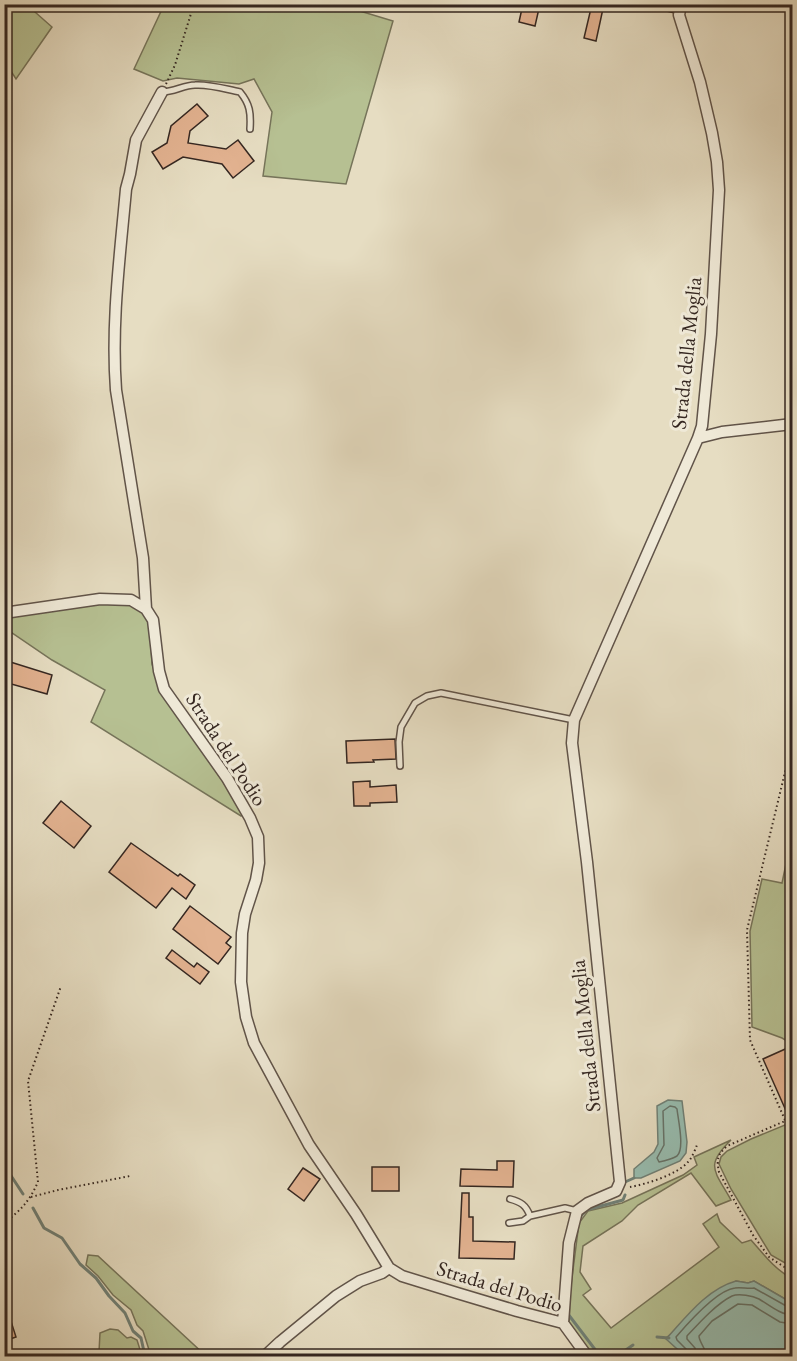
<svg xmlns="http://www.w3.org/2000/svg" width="797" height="1361" viewBox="0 0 797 1361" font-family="'EB Garamond',serif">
  <rect width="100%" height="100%" fill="#e6ddc2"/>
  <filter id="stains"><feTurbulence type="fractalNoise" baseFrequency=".00333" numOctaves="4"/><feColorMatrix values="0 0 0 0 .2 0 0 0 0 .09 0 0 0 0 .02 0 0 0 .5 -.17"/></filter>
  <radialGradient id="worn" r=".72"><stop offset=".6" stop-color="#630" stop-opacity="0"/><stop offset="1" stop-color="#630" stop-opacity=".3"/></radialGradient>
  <path fill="#b6c092" stroke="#76745a" stroke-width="1.5" d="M5 4 27 5 52 27 16 79 5 62Z
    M164 5H340L393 21 346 184 263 176 272 112 254 79 239 84 177 78 163 81 134 69Z
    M118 602 139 607 146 615 150 629 152 664 161 690 244 813 241 816 91 722 105 690 52 660 5 628V618L79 605Z
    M792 835V1044L782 1038 752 1027 750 931 762 879 782 883Z
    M792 1122V1267L771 1255 731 1189 719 1164 721 1157 727 1151 751 1139Z
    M731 1140C704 1166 715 1171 731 1200L716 1206 691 1173 638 1205 622 1221 583 1246 580 1272 591 1289 583 1295 611 1328 719 1247 703 1224 717 1214 720 1222 742 1243 751 1240C765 1256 774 1268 792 1279V1303L754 1281 748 1283 736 1281 666 1338 685 1356H591L569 1324 570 1293 579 1223 588 1211 622 1203 683 1175 697 1165 694 1157Z
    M88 1255 98 1256 206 1356H151L143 1331 137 1325 131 1310 113 1295 98 1276 86 1265Z
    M110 1329 118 1330 127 1338 131 1337 137 1340 142 1356H97L99 1352 100 1333Z"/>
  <path fill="#97bcaf" stroke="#708076" stroke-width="1.5" d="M668 1100 682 1101 687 1142 686 1153 680 1161 641 1178H634V1169L654 1152 658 1144 657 1106Z
    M736 1281 748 1283 754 1281 792 1303V1356H685L666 1339C686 1317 707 1289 736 1281Z"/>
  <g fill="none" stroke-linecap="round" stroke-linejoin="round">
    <path stroke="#667268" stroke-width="1.5" d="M670 1106 675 1107 677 1109C678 1119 685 1149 677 1156 672 1159 664 1161 659 1162L657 1158 664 1145 663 1111Z
      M689 1356 687 1350 677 1340 676 1337C688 1323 717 1290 735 1288 741 1287 748 1289 754 1288L788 1307 792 1308
      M697 1356 695 1348 687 1339V1336C699 1323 716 1304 732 1296 739 1293 753 1296 759 1299 769 1305 781 1315 792 1315
      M706 1356C706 1348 699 1342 699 1336L712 1321 738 1304 752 1305 780 1322 792 1324"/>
    <path stroke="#708076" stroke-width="3" d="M4 1165 23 1194
      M625 1182 634 1178
      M33 1208 44 1228 62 1238 80 1264 96 1278 109 1296 125 1313 133 1331 141 1338 145 1356
      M580 1217 586 1210 623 1200 625 1195
      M568 1314 600 1356
      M657 1337 669 1338
      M617 1356 633 1345"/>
  </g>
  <path fill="#e2b290" stroke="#352721" stroke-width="1.5" d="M523 4H540L535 26 519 22Z
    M592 4H604L596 41 584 38Z
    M637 4H677L675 13Z
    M197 104 208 116 190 131 188 143 226 149 238 140 254 161 233 178 222 164 183 157 163 169 152 152 167 143 171 126Z
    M4 660 52 675 47 694 4 682Z
    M395 739 396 759 373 760 374 762 347 763 346 741Z
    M370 781V787L396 785 397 802 370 803V806H354L353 782Z
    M61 801 91 826 74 848 43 823Z
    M131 843 178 876 180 874 195 885 186 899 172 888 156 908 109 872Z
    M792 845V860L788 859Z
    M190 906 231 937 226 943 231 947 218 964 173 929Z
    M172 950 194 967 197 963 209 972 200 984 166 958Z
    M792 1046V1110L787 1113 763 1059Z
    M497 1161H514L513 1187 460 1186 461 1169 497 1170Z
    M372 1167H399V1191H372Z
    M303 1168 320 1179 304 1201 288 1189Z
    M462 1193H469V1217H473V1241L515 1242 514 1259 459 1258Z
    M8 1312 16 1337 7 1340 4 1331V1313Z
    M4 1331 9 1345 4 1346Z"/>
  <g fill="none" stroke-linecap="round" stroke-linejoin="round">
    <g stroke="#615449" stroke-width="8">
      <path id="service" d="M162 92C174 92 184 85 195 85 210 84 225 89 240 92 250 104 251 113 250 129
        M400 766 399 742 401 727 415 703 427 696 441 693 574 720
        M530 1216 565 1208 577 1211
        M509 1223 523 1221 530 1216C526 1205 521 1202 510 1199"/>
    </g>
    <g stroke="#615449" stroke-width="13">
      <path id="minor" d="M698 438 722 432 792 424
        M146 609 143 558 116 390C111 323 120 256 126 189L130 174 136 140 162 92
        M4 613 100 599 131 600 146 609 153 620 159 671 164 689 227 778 250 818 258 837 259 863 256 880 245 914 242 933 241 982 246 1017 254 1043 309 1145 356 1214 389 1268 402 1276 457 1293 517 1311 563 1323 587 1356
        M563 1323 569 1243 577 1211 588 1203 616 1191 620 1182 587 862 572 743 574 720 698 438 702 426 711 334 719 190 717 162 712 133 700 82 679 15 681 4
        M265 1356 280 1342 336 1296 360 1281 382 1273 389 1268"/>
    </g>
    <path stroke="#352721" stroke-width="2" stroke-dasharray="1.5 3" stroke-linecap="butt" d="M166 84 175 65 194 4
      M792 1118 727 1146C718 1155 716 1158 719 1172L753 1235 769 1257 792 1272
      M785 1120 750 1040 747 930 787 764
      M630 1187C647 1184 676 1175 688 1162 692 1158 695 1150 697 1145
      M31 1197 58 1190 130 1176
      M4 1223C21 1210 29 1202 38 1182L28 1081 61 986"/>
    <use href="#service" stroke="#efe9d7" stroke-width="5"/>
    <use href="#minor" stroke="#efe9d7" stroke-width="10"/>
  </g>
  <g text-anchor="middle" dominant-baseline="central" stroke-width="6" stroke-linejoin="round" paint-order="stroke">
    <g font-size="21" fill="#352721" stroke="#efe9d7">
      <text transform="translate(686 353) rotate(-84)">Strada della Moglia</text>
      <text transform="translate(227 749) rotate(57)">Strada del Podio</text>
      <text transform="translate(585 1036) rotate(-96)">Strada della Moglia</text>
      <text transform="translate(500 1286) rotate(17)">Strada del Podio</text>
    </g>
  </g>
  <rect width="797" height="1361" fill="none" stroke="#e6ddc2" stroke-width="24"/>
  <rect x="6" y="6" width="785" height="1349" fill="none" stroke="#352721" stroke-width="3"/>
  <rect x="12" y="12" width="773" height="1337" fill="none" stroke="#352721" stroke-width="1.5"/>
  <rect width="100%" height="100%" filter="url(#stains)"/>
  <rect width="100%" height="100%" fill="url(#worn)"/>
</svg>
